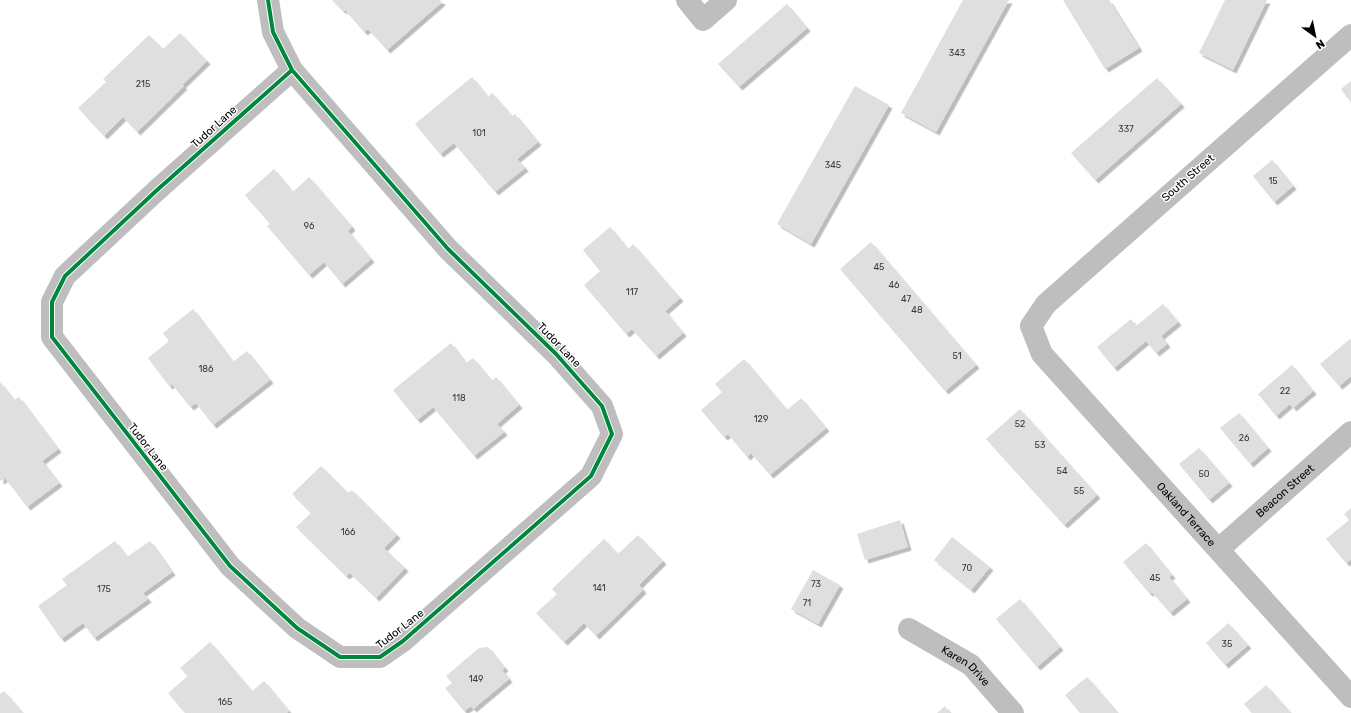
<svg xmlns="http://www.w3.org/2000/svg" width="1351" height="713" viewBox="0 0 1351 713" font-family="Rubik,sans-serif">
  <defs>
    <filter id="shadow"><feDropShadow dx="3.5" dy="3.5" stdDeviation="0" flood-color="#0004"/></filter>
  </defs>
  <rect width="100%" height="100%" fill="#fff"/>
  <path fill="#dfdfdf" filter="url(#shadow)" d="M332 0H440L442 2 387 50 368 29 364 32 346 11 342 10Z
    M963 0H1009L936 132 901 113Z
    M1063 0H1109L1139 48 1105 69Z
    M1225 0H1267L1233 70 1199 53Z
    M787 4 807 28 739 87 718 64Z
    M180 33 207 61 182 85 184 86 137 132 123 117 104 136 78 108 106 82 103 79 149 35 163 49Z
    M472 77 488 97 492 93 512 116 515 114 538 142 517 159 525 168 495 192 454 143 440 154 415 124Z
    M1157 78 1181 104 1095 180 1071 153Z
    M1351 81V103L1341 89Z
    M855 86 889 105 811 244 777 224Z
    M1272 160 1293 186 1274 202 1253 176Z
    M274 169 293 192 309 177 352 227 348 231 371 259 342 284 324 262 309 275 267 226 270 224 245 195Z
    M610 227 628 249 633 244 680 298 665 311 683 333 656 356 632 329 626 334 584 285 600 271 583 250Z
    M871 242 976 365 945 391 840 269Z
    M1163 304 1178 322 1161 336 1167 344 1156 353 1146 341 1114 368 1097 347 1131 319 1136 326Z
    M193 309 233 362 247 351 270 380 213 425 196 403 190 407 172 384 169 386 148 358 169 341 163 333Z
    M1350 339 1351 340V376L1339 386 1320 364Z
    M451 343 466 363 473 358 492 381 496 377 519 405 497 424 504 432 474 456 433 407 417 420 393 390Z
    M744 359 787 410 801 398 826 428 770 475 751 453 747 457 728 434 724 437 701 410 722 392 715 384Z
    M1292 365 1313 391 1293 408 1290 404 1276 416 1258 394Z
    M0 382 14 400 19 397 58 449 42 461 59 483 27 507 5 478 1 481 0 480Z
    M1020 409 1097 495 1064 525 986 439Z
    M1239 413 1268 448 1250 464 1220 428Z
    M1199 448 1229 483 1209 500 1179 464Z
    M321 466 348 493 352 490 397 535 384 548 405 568 376 598 350 573 346 576 296 527 311 513 292 494Z
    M1351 508V559L1346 563 1326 539 1349 520 1344 514Z
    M900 520 908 547 865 560 857 534Z
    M638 535 663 561 639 585 643 590 596 636 584 623 564 642 536 613 557 594 552 589 604 539 618 554Z
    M952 537 990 567 971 590 934 560Z
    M115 541 127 557 150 541 172 572 143 593 148 599 94 638 83 623 61 639 38 606 67 585 62 579Z
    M1146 543 1172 575 1169 577 1187 599 1170 613 1152 592 1149 593 1123 562Z
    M813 570 840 585 818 624 791 609Z
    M1020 599 1060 647 1037 667 996 619Z
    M1228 623 1248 645 1225 665 1206 643Z
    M210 642 252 691 264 681 289 711 286 713H185L168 693 188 676 180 668Z
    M488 647 505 668 502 670 509 679 473 709 471 706 464 711 445 688 452 683 446 676 479 648Z
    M1087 677 1118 713H1080L1065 695Z
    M1266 685 1291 713H1252L1244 704Z
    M4 691 23 713H0V694Z
    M945 706 950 713H937Z"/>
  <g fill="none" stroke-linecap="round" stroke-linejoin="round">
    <g stroke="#bebebe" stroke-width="22">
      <path d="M268 0 273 32 292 70 156 191 65 276 52 302V337L230 566 297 628 340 657H380L403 641 591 476 612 434 602 406 556 354 448 249 292 70"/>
      <path d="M687 0 703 20 726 0"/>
      <path id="s1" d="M1351 35 1046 304 1031 326 1042 354 1351 697"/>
      <path id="s2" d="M1219 549 1351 432"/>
      <path id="s3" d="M909 629 971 665 1013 713"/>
    </g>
    <g stroke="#fff" stroke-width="6">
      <path id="cycleway" d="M268 0 273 32 292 70 156 191 65 276 52 302V337L230 566 297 628 340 657H380L403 641 591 476 612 434 602 406 556 354 448 249 292 70"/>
    </g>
    <use href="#cycleway" stroke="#00873e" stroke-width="4"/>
  </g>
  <g text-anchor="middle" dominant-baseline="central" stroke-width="3" stroke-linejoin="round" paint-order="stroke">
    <g font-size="9" fill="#383838">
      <text x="957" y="53">343</text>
      <text x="143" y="84">215</text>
      <text x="1126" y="129">337</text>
      <text x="479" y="133">101</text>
      <text x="833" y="165">345</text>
      <text x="1273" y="181">15</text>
      <text x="309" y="226">96</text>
      <text x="879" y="267">45</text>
      <text x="894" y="285">46</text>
      <text x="632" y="292">117</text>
      <text x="906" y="299">47</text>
      <text x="917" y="310">48</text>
      <text x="957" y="356">51</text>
      <text x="206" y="369">186</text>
      <text x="1285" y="391">22</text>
      <text x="459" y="398">118</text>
      <text x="761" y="419">129</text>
      <text x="1020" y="424">52</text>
      <text x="1244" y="438">26</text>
      <text x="1040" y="445">53</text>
      <text x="1062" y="471">54</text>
      <text x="1204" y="474">50</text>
      <text x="1079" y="491">55</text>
      <text x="348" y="532">166</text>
      <text x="967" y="568">70</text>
      <text x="1155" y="578">45</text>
      <text x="816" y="584">73</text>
      <text x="599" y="588">141</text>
      <text x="104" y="589">175</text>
      <text x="807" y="603">71</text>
      <text x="1227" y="644">35</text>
      <text x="476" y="679">149</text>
      <text x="225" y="702">165</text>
    </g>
    <g font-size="11" fill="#000" stroke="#fff">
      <text transform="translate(214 127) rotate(-42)">Tudor Lane</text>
      <text transform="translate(1188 178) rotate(-41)">South Street</text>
      <text transform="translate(559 345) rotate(46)">Tudor Lane</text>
      <text transform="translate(148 447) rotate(52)">Tudor Lane</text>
      <text stroke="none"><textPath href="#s2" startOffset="88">Beacon Street</textPath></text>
      <text stroke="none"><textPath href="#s1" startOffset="679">Oakland Terrace</textPath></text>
      <text transform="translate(400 629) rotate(-38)">Tudor Lane</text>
      <text stroke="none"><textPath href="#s3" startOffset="68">Karen Drive</textPath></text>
    </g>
  </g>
  <g transform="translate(1315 36) rotate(147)" stroke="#ffffff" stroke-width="3" paint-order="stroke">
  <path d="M0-3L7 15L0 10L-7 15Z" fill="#000000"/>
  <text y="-6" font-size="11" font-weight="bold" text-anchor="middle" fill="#000000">N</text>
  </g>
</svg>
